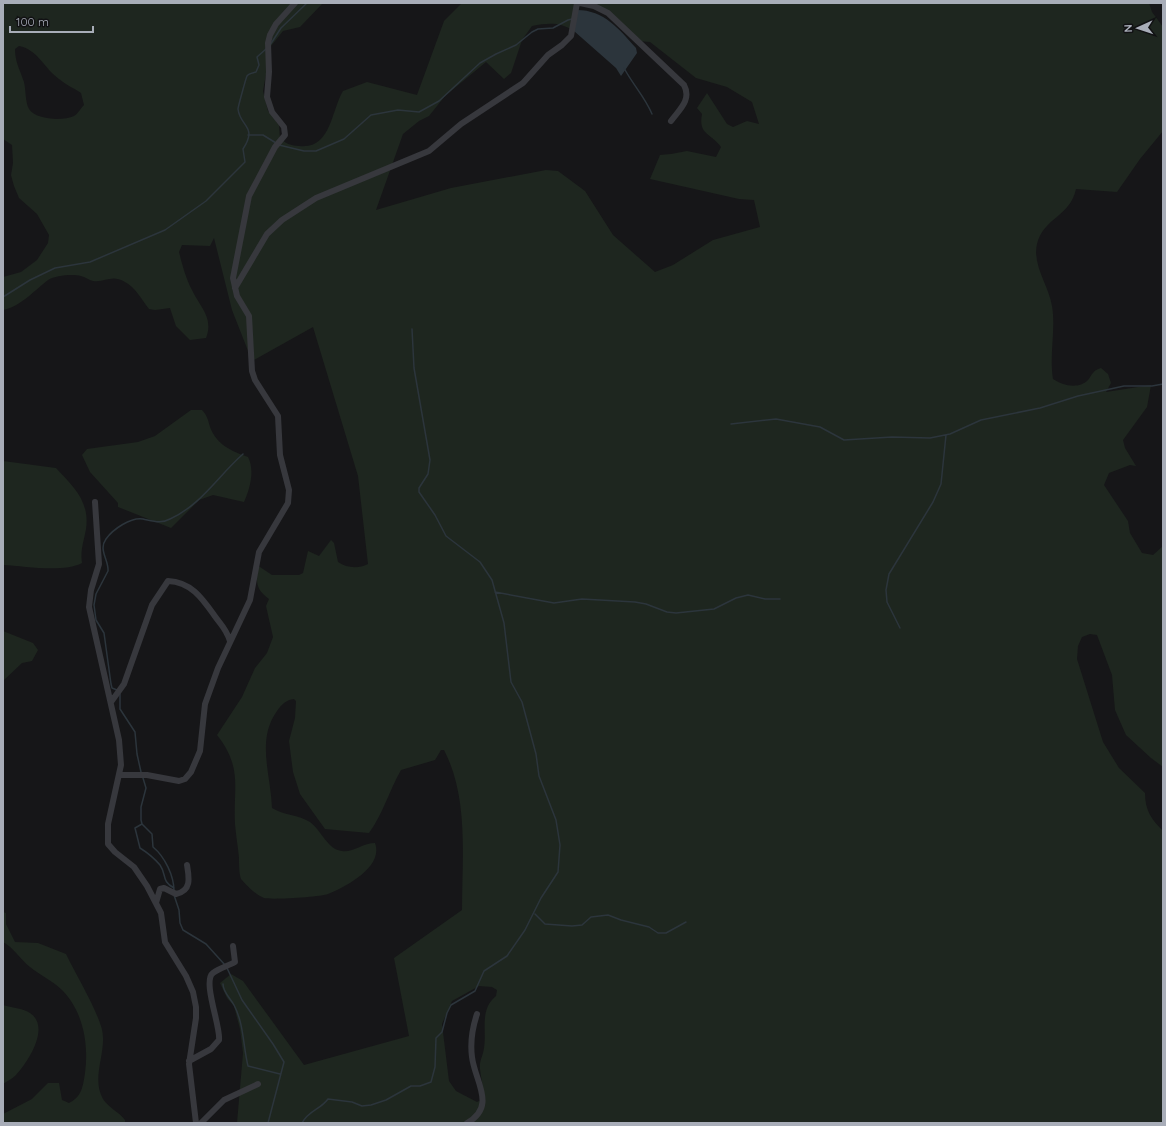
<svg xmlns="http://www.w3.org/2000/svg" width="1166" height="1126" viewBox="0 0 1166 1126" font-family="Quicksand,sans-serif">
  <rect width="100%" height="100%" fill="#161618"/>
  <path fill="#1e261f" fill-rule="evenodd" d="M3 3H323L300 27 283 31 271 46 263 91 268 111 279 125 280 138C284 143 292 146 299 146 331 150 331 111 343 91L367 82 417 95 444 21 462 3H578L574 31C559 22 549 23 532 26L522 40 511 73 504 79 486 62 445 96 429 116 419 121 403 134 376 210 451 188 546 170 558 171 585 191 613 235 655 272 673 265 713 240 760 227 754 200 739 199 650 179 660 155 671 154 687 151 716 157 721 147C711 133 698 135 702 114L697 108 707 93 727 124 733 127 747 121 759 124 752 102 727 87 696 78 650 42 638 41 610 14 587 3H1149L1152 12 1163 27V131L1140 159 1117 192 1076 189C1070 217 1044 217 1037 244 1032 265 1049 286 1052 306 1056 330 1049 354 1053 379 1062 385 1078 390 1088 380 1092 375 1093 370 1101 368L1108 374 1111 383 1106 392 1151 385 1147 407 1123 440 1125 448 1136 466 1130 465 1109 473 1104 485 1128 521 1130 533 1142 553 1153 555 1163 546V767L1151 758 1126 735 1115 710 1112 675 1097 635 1090 634 1082 637 1078 646 1077 659 1103 742 1119 768 1145 793C1145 810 1151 819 1163 831V1123H237L243 1053 240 1029 234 1006 227 998 220 983 231 974 243 981 304 1065 409 1036 394 958 462 910C462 858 469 798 444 750H441L435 760 401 770C389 791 383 814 369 833L325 829 300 794 293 772 289 741 295 718 296 701 294 699C286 700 282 704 277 711 256 740 271 775 272 808 283 815 299 815 310 822 321 830 328 850 342 851 352 853 363 843 375 843 384 867 345 887 328 894 321 897 271 900 264 898 256 895 246 885 241 879 239 874 239 863 239 858 238 847 236 836 235 824 233 787 243 768 217 735L242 697 255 668 267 653 273 637 266 606 269 599C256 589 256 584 258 567H260L272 575H299L303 573 308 551 319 556 331 540 334 543 338 562C347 568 358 569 368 564L358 476 313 327 252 361 232 310 214 238 210 246 182 245 179 252C182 264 186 279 192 290 200 307 214 318 206 338L190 340 176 326 170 308 155 310 149 309C142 300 135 287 125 282 111 274 105 283 93 281 89 280 85 277 81 276 73 274 56 275 48 280 35 290 20 307 3 310V277L21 272 37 260 48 243 49 235 37 214 19 198 14 186 11 175 13 163 12 145 3 139ZM19 46C37 49 44 68 59 79 66 85 74 88 81 93L84 105C81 108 77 115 74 116 63 121 36 120 29 109 25 102 26 90 24 82 20 70 15 62 15 49ZM479 986 492 987 497 990 496 996C479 1010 487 1030 484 1048 483 1056 479 1061 480 1069 481 1080 485 1089 481 1100L477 1102 456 1091 449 1081 442 1024 452 1001Z
    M191 410H202C207 415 208 420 210 427 217 445 231 451 248 457 255 470 250 489 244 502L213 495 199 500 171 528 118 507V503L90 472 82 455 87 449 138 442 155 436Z
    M3 461 56 468C74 487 90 502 86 529 84 541 80 550 82 563 63 573 25 566 3 565Z
    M3 631 33 643 38 650 32 661 22 663 3 681Z
    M3 912 6 913V924L15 942 38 943 66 954C77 977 93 1002 101 1026 109 1050 90 1076 103 1099 109 1108 119 1112 125 1120V1123H3V1114L32 1099 48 1083H59L62 1100 69 1103C82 1097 83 1086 85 1073 89 1044 83 1011 62 990 53 981 40 975 30 967 20 959 14 948 3 942Z
    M3 1005C12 1008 22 1008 30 1013 51 1027 28 1062 16 1075 12 1079 7 1081 3 1084Z"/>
  <path fill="#2c353c" d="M577 10C604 10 619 29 636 48L637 53 621 76 616 68 574 31Z"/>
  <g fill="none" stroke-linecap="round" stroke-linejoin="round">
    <path stroke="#2c353c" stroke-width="1.5" d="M270 45 281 28 307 3
      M624 68C633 85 645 97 652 114
      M248 135H263L276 143
      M279 145 304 151H316L344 139 371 115 398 110 419 112 439 101 480 63 496 54 516 45 532 32 538 29 553 28 568 20 572 19
      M3 297 30 280 55 268 90 262 165 230 206 201 245 162 243 149C258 126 240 127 238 109 238 107 246 78 247 76 249 73 253 73 256 72L259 65 257 57 266 49
      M731 424 776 419 820 427 844 440 892 437 930 438 950 434 981 420 1040 408 1078 396 1124 386H1152L1163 384
      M495 592 554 603 582 599 635 602 646 604 667 612 676 613 714 609 736 598 748 595 765 599H780
      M900 628 887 602 886 590 889 574 933 502 941 484 946 435
      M117 690 112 688 111 684 104 633 96 620 94 605 96 594 108 571C109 560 98 550 106 539 113 529 131 517 143 519 153 521 161 524 170 519 201 505 218 476 243 454
      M120 694V709L135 732 137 754 141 772
      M143 778 146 788 141 807V820L142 824 152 834 153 847C165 857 174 876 174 891
      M142 824 135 828 140 848C148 853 154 858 160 865 167 875 161 881 174 888
      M174 895 179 910 180 923 183 930 206 944 225 965
      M535 914 545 924 572 926 582 925 591 917 608 915 621 920 649 927 658 933H666L686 922
      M227 968 242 1000 273 1044 284 1062 268 1123
      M223 984C223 992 230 998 234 1005 244 1024 243 1046 248 1066L280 1074
      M302 1123C309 1110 320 1110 328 1099L352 1102 362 1106 371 1105 386 1100 411 1086H420L431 1082 435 1067 436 1038 442 1032 447 1013 451 1005 475 991 484 971 507 956 525 930 541 898 558 872 560 845 556 820 539 776 536 754 522 702 511 682 504 623 492 580 480 562 446 536 435 515 419 492V488L428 474 430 460 414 368 412 329"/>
    <path stroke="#37383d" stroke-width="6" d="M580 3 594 6 608 13 684 85C692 100 679 110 671 121
      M235 288 267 234 282 220 316 198 429 151 461 124 523 83 548 55 562 45 571 36 577 3
      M95 502 99 564 91 590 89 607 119 740 121 765 108 824V844L115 852 134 867 147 886 161 913 165 942 186 976 193 992 196 1007V1018L189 1064 196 1123
      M111 702 124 684 152 605 168 581C191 582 202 598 214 615 221 625 226 628 230 641
      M119 775H147L179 781 185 779 191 772 200 751 205 704 218 668 250 600 259 552 288 503 289 490 280 455 278 416 255 380 252 371 249 316 237 296 233 278 249 196 275 147 285 135 284 127 272 112 267 97 269 72 268 43 270 35 276 24 295 3
      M156 903 160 889 164 888 176 894C192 891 189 877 187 865
      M189 1061 211 1049 219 1040C221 1027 202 981 213 973 219 968 228 966 235 962L233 946
      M201 1123 224 1100 258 1084
      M467 1123C497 1106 475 1082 472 1057 470 1042 472 1029 477 1014"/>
  </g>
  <rect width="1166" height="1126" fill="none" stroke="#a8adb8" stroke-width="8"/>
  <g transform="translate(1138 28) rotate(267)" stroke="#111113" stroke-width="3" paint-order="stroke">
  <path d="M0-3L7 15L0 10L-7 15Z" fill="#a8adb8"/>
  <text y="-6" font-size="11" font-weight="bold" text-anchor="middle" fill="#a8adb8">N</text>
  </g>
  <path d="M10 26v6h83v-6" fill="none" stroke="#a8adb8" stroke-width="2"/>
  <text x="16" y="26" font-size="12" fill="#a8adb8" stroke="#111113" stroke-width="3" paint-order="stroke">100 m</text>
</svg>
